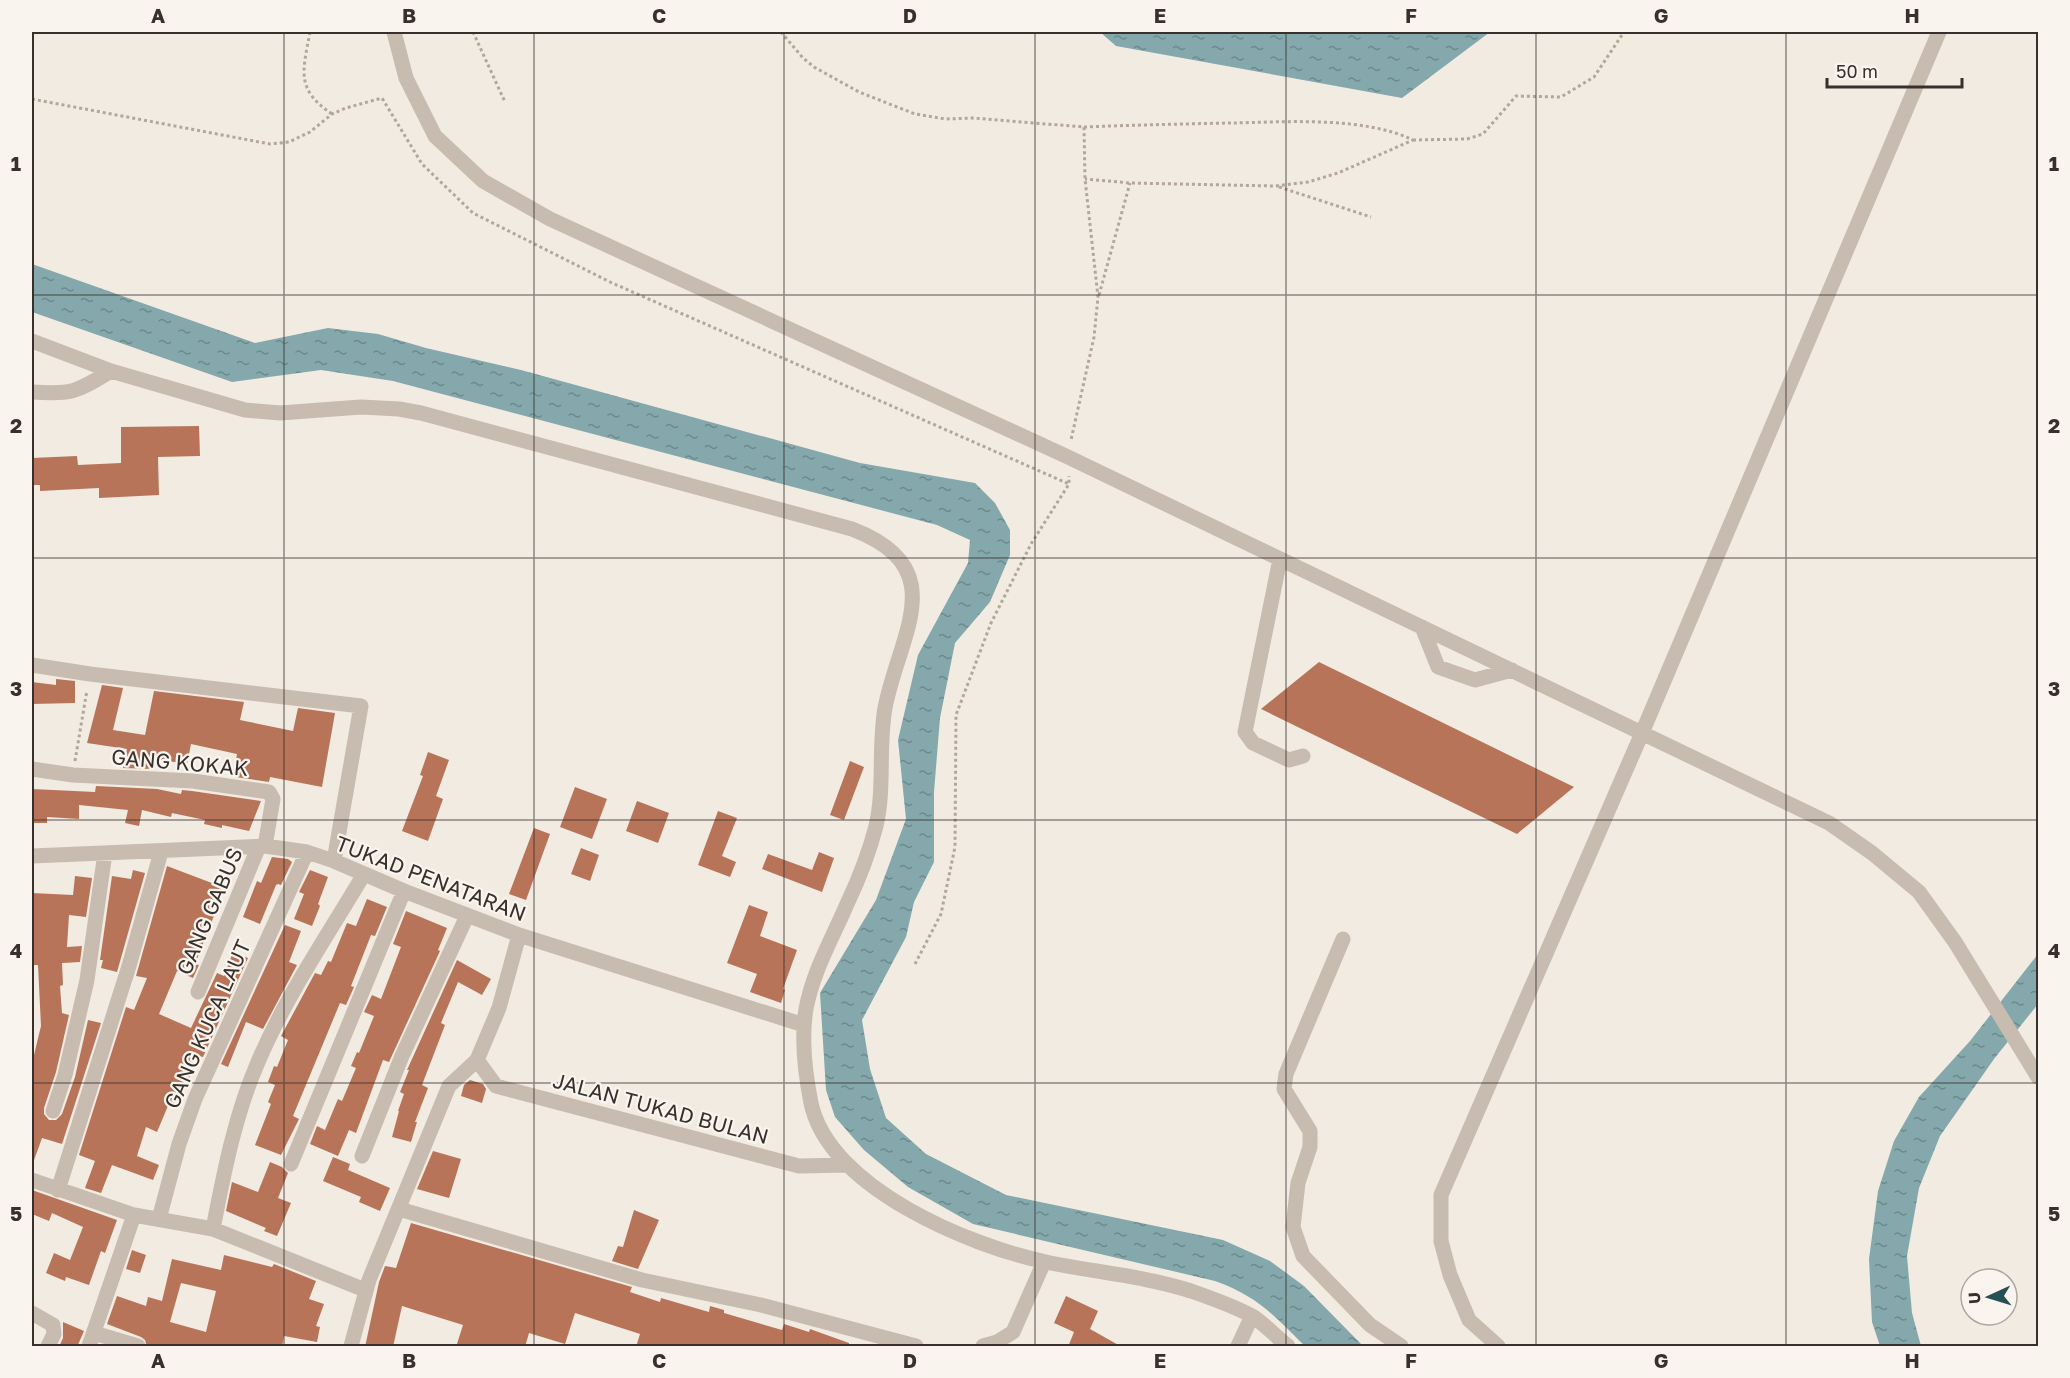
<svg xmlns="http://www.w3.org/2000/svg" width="2070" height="1378" viewBox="0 0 2070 1378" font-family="'Golos Text',sans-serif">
  <defs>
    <pattern id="water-ripples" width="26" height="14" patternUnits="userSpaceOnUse" patternTransform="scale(1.5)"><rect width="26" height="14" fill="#84a8ab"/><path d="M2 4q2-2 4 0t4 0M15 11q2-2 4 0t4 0" fill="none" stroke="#6d898b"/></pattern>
  </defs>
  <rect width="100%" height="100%" fill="#f1ebe2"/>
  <path fill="url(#water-ripples)" d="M1100 32H1490L1402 98 1116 46Z
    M32 264 255 343 328 328 378 334 426 348 521 370 860 463 975 483 995 503 1010 530V555L990 602 955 643 940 718 934 792V862L914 902 906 937 862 1020 870 1069 886 1118 926 1154 1006 1195 1223 1240 1270 1261 1304 1286 1363 1346H1305C1273 1315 1259 1297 1215 1281L973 1224 908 1187 864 1150 835 1117 826 1090 820 993 876 900 906 819 898 740 918 655 968 563 970 540 937 525 393 381 321 370 232 382 32 312Z
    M2038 954V1004L1994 1059 1940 1136 1919 1188 1907 1256 1912 1313 1921 1346H1880L1872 1322 1869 1259 1878 1191 1894 1141 1919 1097 1970 1041Z"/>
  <path fill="#b87459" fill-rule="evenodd" d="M199 426 200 456 158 457 159 495 99 498V488L40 491V485H32V458L77 456 78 465 121 463V427Z
    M1319 662 1574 787 1517 834 1261 709Z
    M56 679 75 681V703L32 704V682L56 685Z
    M102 685 123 688 113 730 145 735 154 691 244 702 240 720 293 731 298 708 335 713 322 787 270 777 269 782 236 777 238 767 235 766 237 754 191 744 187 764 155 759 153 769 123 768 127 749 87 743Z
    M428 752 449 760 436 796 443 799 428 841 402 831 423 776 420 775Z
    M850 761 864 767 844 820 830 815Z
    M96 786 157 789 181 794 182 790 192 791 261 801 249 831 222 825V828L204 824 205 820 172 813 171 817 142 810 139 826 125 823 128 810 79 805V819L47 817V823H32V789L95 792Z
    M575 787 607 799 592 839 560 827Z
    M637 801 669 813 658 843 626 831Z
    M718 811 737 818 722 856 736 862 730 877 698 865Z
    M534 828 550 834 526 900 509 894Z
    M581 848 599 855 590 881 571 874Z
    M819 852 834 858 822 892 762 869 768 854 812 870Z
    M272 857 288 859 292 862 281 885 278 884 276 885 260 924 243 917 257 881 261 883Z
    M167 866 225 888 195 964 199 965 193 978 177 971 159 1014 191 1028 217 973 224 976 233 952 248 958 203 1057 199 1056 178 1104 170 1101 157 1132 146 1127 137 1156 159 1165 153 1180 112 1165 101 1193 85 1188 95 1161 79 1155 126 1007 134 1010 147 978 136 976Z
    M133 870 145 873 117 972 101 968 103 960H100L112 876 131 879Z
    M310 870 328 877 318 904 320 906 312 926 294 919 304 894 299 892Z
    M75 876 92 878 86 917 69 915 67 947 82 946 80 962 62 963 63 985 60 986 62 1013 69 1015 56 1072 44 1108V1114L49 1120H56L62 1114 75 1077 88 1020 101 1023 62 1144 42 1138 33 1163 32 1162V1055H34L41 1026 38 965H32V893L73 895Z
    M367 899 387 907 375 936 371 935 351 986 354 987 346 1005 340 1003 293 1116 299 1119 281 1155 255 1145 271 1104 268 1102 275 1085 268 1082 274 1066 277 1067 288 1040 281 1036 315 973 321 975 328 961 331 962 347 923 356 926Z
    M749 905 768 912 760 936 797 950 783 989 785 990 781 1003 750 992 757 974 727 963Z
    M406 911 447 928 438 950 440 951 389 1062 383 1060 356 1133 349 1130 338 1156 310 1144 317 1126 325 1130 338 1099 342 1101 356 1068 351 1066 357 1052 359 1053 374 1016 364 1012 372 995 381 999 401 947 393 944Z
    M285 925 301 931 289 962 297 965 263 1029 246 1022 228 1067 221 1064Z
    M457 960 491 979 482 995 458 982 441 1023 445 1025 422 1085 428 1088 415 1122H417L411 1142 392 1137 399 1111H398L404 1094 400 1092 409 1070H407Z
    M470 1080 483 1084 486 1089 482 1103 461 1096 464 1085Z
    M433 1151 461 1159 449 1198 417 1189Z
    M333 1157 350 1164 348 1170 390 1188 380 1211 359 1202 361 1197 323 1181Z
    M270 1162 282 1167 288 1173 278 1198 291 1203 277 1236 264 1231 266 1228 226 1211 232 1182 258 1192Z
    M32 1190 117 1220 105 1253 101 1251 89 1285 66 1277 65 1281 46 1273 54 1253 70 1260 83 1227 52 1213 49 1221 32 1214Z
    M634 1210 659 1220 638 1269 612 1261 618 1246 623 1247Z
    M411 1223 632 1287 630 1292 660 1302 661 1298 709 1312 710 1306 724 1310V1313L782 1330 784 1324 809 1332 810 1329 849 1343V1347H636L640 1334 575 1313 565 1344 529 1333 525 1347H456L463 1325 402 1306 393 1347H365L379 1282 385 1266 396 1268Z
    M132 1250 146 1255 140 1273 126 1269Z
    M224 1255 272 1267 274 1264 316 1281 309 1299 324 1304 316 1326 320 1327 317 1342 284 1336 282 1347H147L145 1340 141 1337 107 1324 117 1296 146 1306 148 1297 162 1301 172 1259 221 1270ZM181 1283 216 1291 206 1332 170 1322Z
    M1066 1296 1098 1311 1090 1329 1122 1347H1068L1074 1332 1054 1323Z
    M63 1322 84 1331 77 1347H59L63 1338Z"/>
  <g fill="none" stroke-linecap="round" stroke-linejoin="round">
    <path stroke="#b4a699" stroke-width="3" stroke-dasharray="3 3" stroke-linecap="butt" d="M310 32C303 71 295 89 332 114
      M473 32 505 102
      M781 32 803 58 814 67 859 92 915 114 946 119 972 118 1084 127 1085 179 1098 297 1094 337 1071 440
      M32 99 270 144 289 142 310 132 332 114 346 108 382 98 422 164 473 213 610 282 1069 484
      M1084 127C1133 125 1182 124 1231 123 1286 122 1363 116 1413 140L1338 173 1308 182 1275 186 1130 183 1085 179
      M1413 140 1467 139 1483 134 1516 96 1561 97 1594 77 1624 32
      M1279 187 1371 217
      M1099 295 1130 183
      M75 761 87 690
      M915 964 941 914 955 847 956 715 991 623 1031 544 1069 484V476"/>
    <path stroke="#c8bbaf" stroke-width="15" d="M394 32 406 78 435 136 483 181 550 219 1068 457 1829 823 1872 853 1919 892 1955 942 2038 1077
      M32 341 111 371 245 410 280 413 361 407 399 409 421 413 852 529C954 568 899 634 885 708 878 747 885 788 876 826 869 853 859 879 847 904 832 939 813 971 806 1009 801 1039 805 1073 811 1103 829 1188 970 1246 1046 1262 1094 1272 1144 1276 1191 1291 1211 1298 1234 1306 1252 1316 1265 1324 1276 1337 1288 1346
      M32 392C73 395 76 392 111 371
      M1280 559 1245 732 1253 743 1289 760 1303 756
      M1422 627 1438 667 1475 680 1512 670
      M32 665 90 674 361 706 334 861
      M32 769 73 775 193 781 269 792 273 799 265 846
      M32 856 265 846 307 852 334 861 404 891 519 935 804 1025
      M1343 939 1286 1074 1284 1089 1310 1131V1147L1298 1183 1293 1227 1303 1256 1370 1325 1401 1346
      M198 992 259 846
      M477 1060 496 1086 799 1166 848 1165
      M53 1111 65 1075 87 980 105 853
      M362 1156 402 1056 467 916
      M291 1164 404 891
      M32 1180 134 1215 213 1229 365 1290
      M58 1190 129 966 161 852
      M399 1209 642 1280 761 1305 916 1346
      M159 1219 179 1144 195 1099 307 852
      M213 1229C224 1172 235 1115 258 1062 286 996 328 935 364 874
      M32 1313 53 1325 54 1334 48 1346
      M94 1333 138 1346
      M89 1346 134 1215
      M351 1346 369 1280 449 1086 477 1060 499 1008 519 935
      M983 1346 997 1342 1013 1332 1044 1262
      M1238 1346 1252 1316
      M1498 1346 1469 1320 1450 1275 1441 1241V1195L1642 733 1939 32"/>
  </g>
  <path fill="none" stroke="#38302c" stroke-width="1.5" stroke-opacity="0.55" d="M284 32V1346M534 32V1346M784 32V1346M1035 32V1346M1286 32V1346M1536 32V1346M1786 32V1346M32 295H2038M32 558H2038M32 820H2038M32 1083H2038"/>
  <g text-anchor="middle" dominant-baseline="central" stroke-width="4.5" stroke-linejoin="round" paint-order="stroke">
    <g font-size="21" fill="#38302c" stroke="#f9f4ee">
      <text transform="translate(180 762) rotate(5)">GANG KOKAK</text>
      <text transform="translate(431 878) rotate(21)">TUKAD PENATARAN</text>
      <text transform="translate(209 911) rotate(-67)">GANG GABUS</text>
      <text transform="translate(207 1024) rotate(-66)">GANG KUCA LAUT</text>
      <text transform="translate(661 1108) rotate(15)">JALAN TUKAD BULAN</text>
    </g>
  </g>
  <rect width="2070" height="1378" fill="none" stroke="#f9f4ee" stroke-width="66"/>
  <g transform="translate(1989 1297) rotate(266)"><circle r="28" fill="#f9f4ee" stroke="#aca6a0" stroke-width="1.5"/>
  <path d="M0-4.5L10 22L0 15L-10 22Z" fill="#265055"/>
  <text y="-9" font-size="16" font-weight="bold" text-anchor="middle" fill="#38302c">U</text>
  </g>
  <path d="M1827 78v9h135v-9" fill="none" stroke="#38302c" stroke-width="3"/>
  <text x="1836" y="78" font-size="18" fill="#38302c" stroke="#f9f4ee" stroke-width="4.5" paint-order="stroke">50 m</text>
  <rect x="33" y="33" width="2004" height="1312" fill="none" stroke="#38302c" stroke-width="2"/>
  <g font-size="20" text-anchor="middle" font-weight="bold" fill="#38302c">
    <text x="158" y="23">A</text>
    <text x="409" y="23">B</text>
    <text x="659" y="23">C</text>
    <text x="910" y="23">D</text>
    <text x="1160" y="23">E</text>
    <text x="1411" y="23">F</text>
    <text x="1661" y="23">G</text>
    <text x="1912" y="23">H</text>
    <text x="16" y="171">1</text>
    <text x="2054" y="171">1</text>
    <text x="16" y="433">2</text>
    <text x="2054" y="433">2</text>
    <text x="16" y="696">3</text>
    <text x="2054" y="696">3</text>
    <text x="16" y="958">4</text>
    <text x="2054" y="958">4</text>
    <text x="16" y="1221">5</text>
    <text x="2054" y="1221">5</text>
    <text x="158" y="1368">A</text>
    <text x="409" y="1368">B</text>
    <text x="659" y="1368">C</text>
    <text x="910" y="1368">D</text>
    <text x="1160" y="1368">E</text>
    <text x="1411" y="1368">F</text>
    <text x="1661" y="1368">G</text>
    <text x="1912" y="1368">H</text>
  </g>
</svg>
